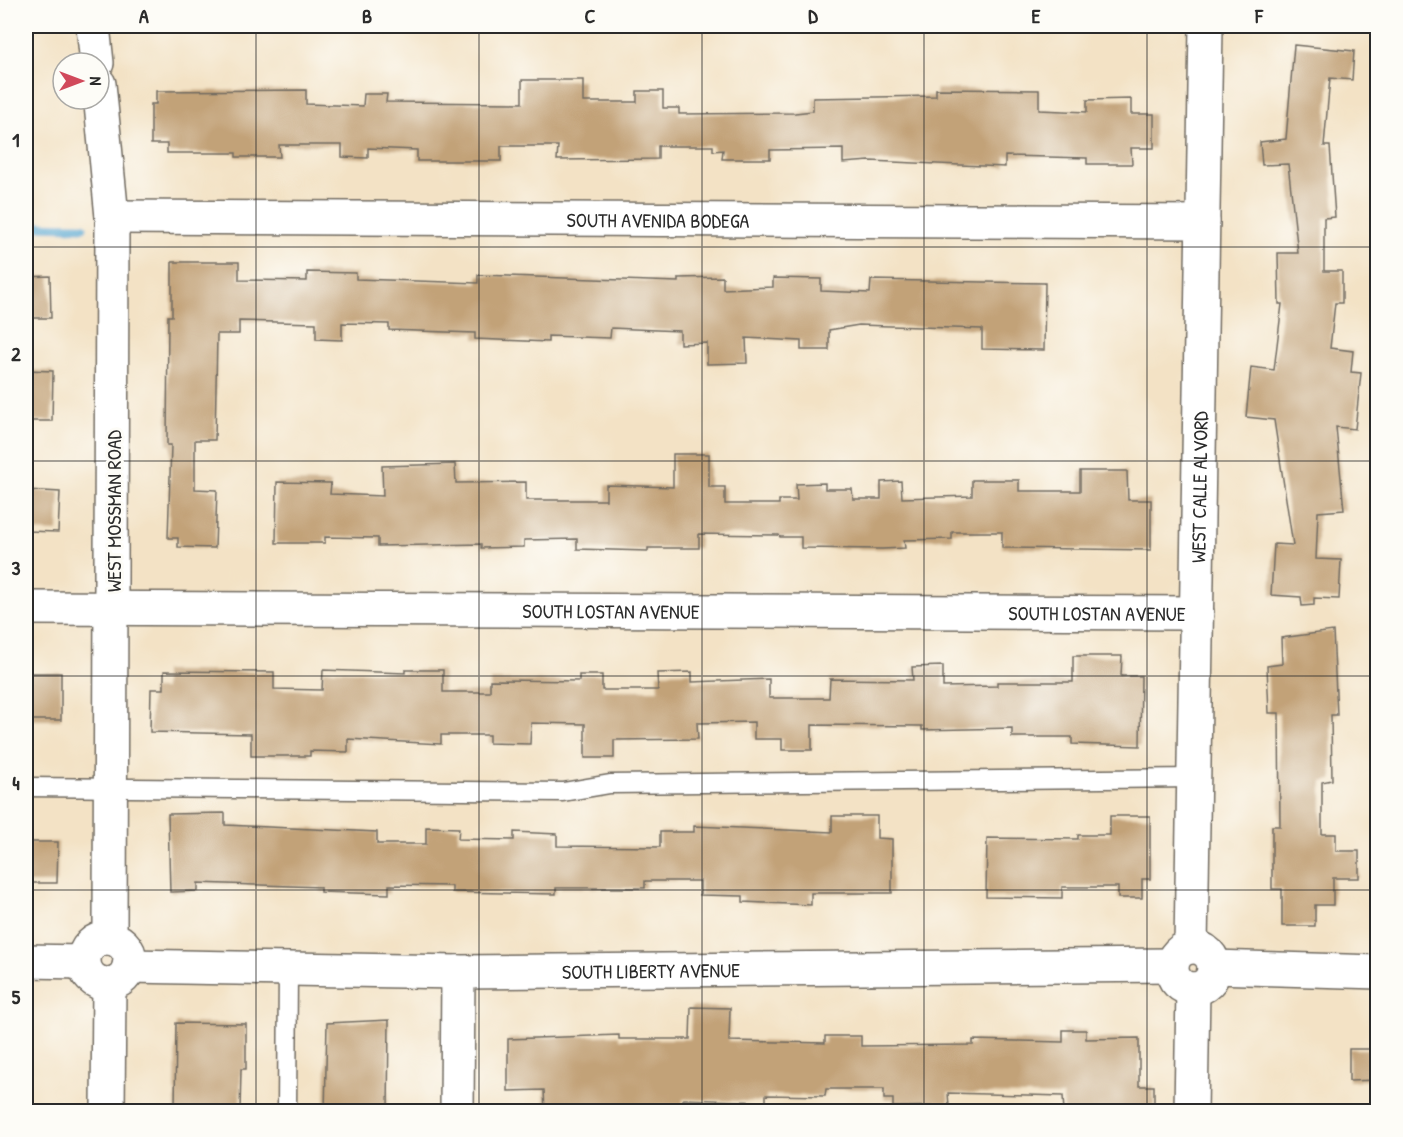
<svg xmlns="http://www.w3.org/2000/svg" width="1403" height="1137" viewBox="0 0 1403 1137" font-family="'Patrick Hand',sans-serif">
  <rect width="100%" height="100%" fill="#fdfcf7"/>
  <filter id="ink" filterUnits="userSpaceOnUse"><feTurbulence type="fractalNoise" baseFrequency=".0167" numOctaves="2"/><feDisplacementMap in="SourceGraphic" scale="12" xChannelSelector="R" yChannelSelector="G"/><feConvolveMatrix kernelMatrix="1 2 1 2 8 2 1 2 1" color-interpolation-filters="sRGB"/></filter>
  <filter id="wash" filterUnits="userSpaceOnUse"><feTurbulence type="fractalNoise" baseFrequency=".008" numOctaves="4" result="noise"/><feDisplacementMap in="SourceGraphic" scale="24" xChannelSelector="R" yChannelSelector="G"/><feGaussianBlur stdDeviation="1.35" result="paint"/><feColorMatrix in="noise" values="0 0 0 0 0 0 0 0 0 0 0 0 0 0 0 0 0 1.4 0 .05"/><feComposite in="paint" operator="in"/></filter>
  <g filter="url(#wash)">
    <rect width="100%" height="100%" fill="#f3e2c5"/>
    <g fill="none" stroke-linecap="round" stroke-linejoin="round">
      <path stroke="#55a5cf" stroke-width="9" d="M26 226 83 227"/>
    </g>
    <g id="blocks">
      <path fill="#c2a278" d="M1294 45 1354 51 1352 80 1330 78 1324 146H1330L1335 217 1324 218V271H1342V303H1335L1330 348 1353 351 1351 372 1361 373 1355 429 1336 427 1344 510 1318 512 1316 559 1341 560 1339 599 1314 598V605L1302 606 1301 597 1271 595 1274 544 1293 545 1274 420 1246 417 1251 367 1274 370 1282 304H1279L1278 253H1298L1288 164 1262 165 1260 142 1286 139Z
        M522 80H583V102H637V91H663V108H679V114L795 113 813 111V98L936 96V89L1039 90V110L1087 112V100L1131 99V114H1154V148H1131L1132 164H1087V158L1005 156V167L870 161 843 163V149L770 150V159H722L723 150 713 151V146H658V159L557 160 558 146H501V161H417V150L368 148V158L342 157V145H279L280 157H236V153H167V144H151V104H156V91L306 90V104L363 106 364 94H387L386 102 522 103Z
        M172 262H239V280L307 281V272L356 273V279L478 283V275L678 282V278L723 277V289L773 287V278L821 279V291L870 293 871 280 1045 283 1044 350 982 349V329L859 325 829 330V350H801V341L746 338 747 363 707 364V343L680 344V331L611 328 610 338 548 336V342L475 339V333L389 330V324L342 323V340L316 339V323L239 321V334H217L215 440H195V489L217 490 215 548 178 547V538H168L171 445H167L168 316H172Z
        M50 276 51 318H26V277Z
        M26 370 53 371 52 421H26Z
        M673 454H709V487H725V504H779V500H797L796 484 825 483V489H852L853 499H881V482L901 481 902 498 972 496V480H1019V491H1080V471H1127L1128 500H1151V550L1002 548V532H952V539L904 540 905 548 882 549 801 548V537H780L779 535 699 534V548H648V551L577 549V539L524 540V547L481 548V544L378 546V538L325 537V543H276L277 482 331 483 330 494 383 496 382 466 455 464 456 483 526 482V500H606V485L673 487Z
        M26 490 60 492 58 532 26 531Z
        M1333 631 1337 715H1331L1332 780 1322 782V834H1336V851H1359V878H1333V905H1315V926H1282V889H1272V826H1280L1279 713H1269L1267 666 1282 664 1281 638Z
        M1073 656H1122L1121 676H1141L1140 746 1072 744V737H1012V728L922 730V726L812 725V750H782V739H754V722L697 723 698 739 614 740V758H585V724L531 723 530 744 489 743V735H441V744L348 739V752L310 751V756H251V734L150 732 151 689H164V671L274 672V689L322 690 323 670 405 673V670H443V692H490V680L579 681V675H602V690H658L657 673 692 672V682L769 679V698H829L830 679 913 680 912 667 943 666V687L997 686V682H1073Z
        M26 673H61V720H26Z
        M225 813V825L377 832V844H426V827L459 828 458 839 514 840V832L557 834V846L660 847V832H694V826L832 832V816H877V838L892 839V893H811V905L743 902V896L700 895V881H645V888H556V894L452 892V886L389 885V894L320 892V887L198 883V891L170 892 168 814Z
        M1110 816H1150V879H1142V898H1118V887H1062V898L986 897 987 838 1078 839V835H1110Z
        M26 842H58L57 883H26Z
        M691 1007 730 1008 729 1041 825 1043V1036H861V1046L973 1045V1040L1063 1042V1030H1086V1039L1139 1038V1086H1154V1112H1064L1063 1096 948 1093 949 1106 893 1107V1099H884V1089H826L825 1096 766 1095V1102L683 1099V1105H655V1112L545 1111 544 1090 508 1091V1039L619 1035V1039H690Z
        M389 1020 388 1112H325L327 1023Z
        M176 1023 246 1024V1069H241L240 1112H175Z
        M1349 1049H1377V1080L1349 1081Z"/>
    </g>
  </g>
  <g filter="url(#ink)">
    <use href="#blocks" fill-opacity="0" stroke="#716b61" stroke-width="1.5"/>
    <g fill="none" stroke-linecap="round" stroke-linejoin="round">
      <g stroke="#716b61" stroke-width="21">
        <path id="lane" d="M26 787 563 792 610 784 1195 778
          M287 1112 288 970"/>
      </g>
      <g stroke="#716b61" stroke-width="36">
        <g id="street">
          <path d="M93 26 97 63"/>
          <path d="M99 84 112 217 110 938"/>
          <path id="s1" d="M112 217 1203 222"/>
          <path id="s2" d="M26 608 1197 613"/>
          <circle cx="107" cy="961" r="23"/>
          <path id="s3" d="M1191 947 1206 26"/>
          <circle cx="1193" cy="968" r="21"/>
          <path d="M26 961 83 962"/>
          <path id="s4" d="M129 966 458 972 1172 965"/>
          <path d="M1214 967 1378 972"/>
          <path d="M108 1112 109 984"/>
          <path d="M457 1112 458 972"/>
          <path d="M1191 1112 1193 989"/>
        </g>
      </g>
      <use href="#lane" stroke="#fff" stroke-width="18"/>
      <use href="#street" stroke="#fff" stroke-width="33"/>
    </g>
  </g>
  <path fill="none" stroke="#2b2b2b" stroke-width="1.5" stroke-opacity="0.55" d="M256 26V1112M479 26V1112M702 26V1112M924 26V1112M1147 26V1112M26 247H1378M26 461H1378M26 676H1378M26 890H1378"/>
  <g text-anchor="middle" dominant-baseline="central" stroke-width="6" stroke-linejoin="round" paint-order="stroke">
    <g font-size="20" fill="#2b2b2b" stroke="#fdfcf7">
      <text stroke="none"><textPath href="#s1" startOffset="546">SOUTH AVENIDA BODEGA</textPath></text>
      <text stroke="none"><textPath href="#s3" startOffset="460">WEST CALLE ALVORD</textPath></text>
      <text transform="translate(113 511) rotate(-90)">WEST MOSSMAN ROAD</text>
      <text stroke="none"><textPath href="#s2" startOffset="585">SOUTH LOSTAN AVENUE</textPath></text>
      <text stroke="none"><textPath href="#s2" startOffset="1071">SOUTH LOSTAN AVENUE</textPath></text>
      <text stroke="none"><textPath href="#s4" startOffset="522">SOUTH LIBERTY AVENUE</textPath></text>
    </g>
  </g>
  <rect width="1403" height="1137" fill="none" stroke="#fdfcf7" stroke-width="66"/>
  <g transform="translate(81 81) rotate(90)"><circle r="28" fill="#fdfcf7" stroke="#a9a8a5" stroke-width="1.5"/>
  <path d="M0-4.5L10 22L0 15L-10 22Z" fill="#d1495b"/>
  <text y="-9" font-size="16" font-weight="bold" text-anchor="middle" fill="#2b2b2b">N</text>
  </g>
  <rect x="33" y="33" width="1337" height="1071" fill="none" stroke="#2b2b2b" stroke-width="2"/>
  <g font-size="20" text-anchor="middle" font-weight="bold" fill="#2b2b2b">
    <text x="144" y="23">A</text>
    <text x="367" y="23">B</text>
    <text x="590" y="23">C</text>
    <text x="813" y="23">D</text>
    <text x="1036" y="23">E</text>
    <text x="1259" y="23">F</text>
    <text x="16" y="147">1</text>
    <text x="16" y="361">2</text>
    <text x="16" y="575">3</text>
    <text x="16" y="790">4</text>
    <text x="16" y="1004">5</text>
  </g>
</svg>
